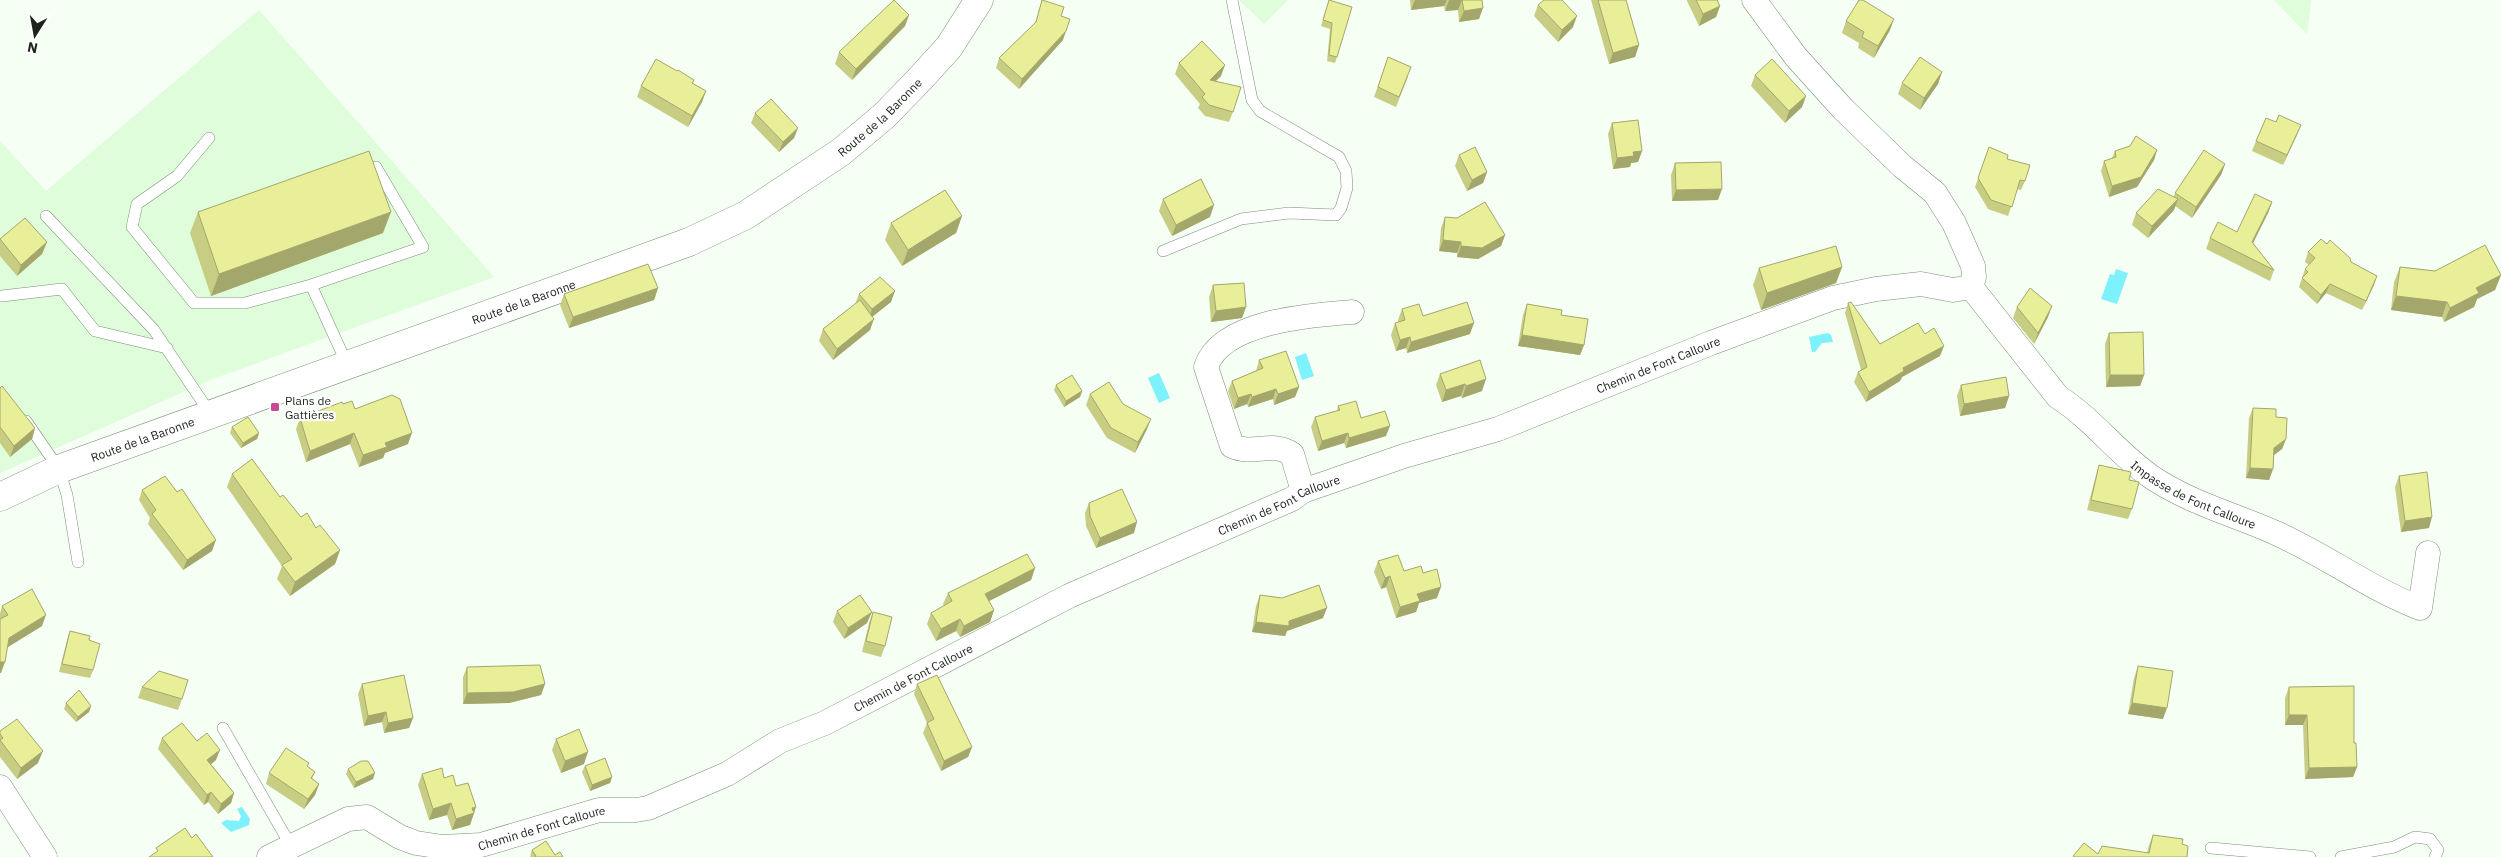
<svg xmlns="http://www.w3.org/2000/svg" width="2501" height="857" viewBox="0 0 2501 857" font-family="'IBM Plex Sans',sans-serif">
  <rect width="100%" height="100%" fill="#f5fff4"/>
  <path fill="#dffddb" d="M1239 0H1288L1264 24Z
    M2274 0H2311L2307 34Z
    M259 10 494 277 213 379 0 473V141L46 191Z"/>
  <path fill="#7df1fc" d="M2116 269 2128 273 2117 304 2101 299 2110 274 2114 275Z
    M1828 333 1831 335 1833 342 1822 343 1815 352H1812L1809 337Z
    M1306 353 1314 376 1302 380 1295 357Z
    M1159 373 1170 398 1159 403 1148 378Z
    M242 807 250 819 249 825 231 832 221 823 226 820 239 821 241 816 237 809Z"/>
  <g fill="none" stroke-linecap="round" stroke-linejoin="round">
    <g stroke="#7a8f77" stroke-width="12">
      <path id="lane" d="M209 138 177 176 137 204 132 227 194 303H245L311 285
        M46 216 154 330 210 413
        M1163 251 1241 219 1289 213 1336 215 1341 208 1347 188 1346 171 1339 157 1260 111 1252 100 1232 0
        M2 296 62 289 95 331 167 348
        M347 364 311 285 423 247 376 167
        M26 421 59 469 67 495 78 562
        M223 728 291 846
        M2211 848 2310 857
        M2341 857 2394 847 2415 837 2430 839 2438 850 2435 857"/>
    </g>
    <g stroke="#7a8f77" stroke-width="25">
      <g id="street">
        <path d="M1754 0 1796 57 1843 109 1902 166 1935 193 1954 223 1973 266 1974 277 1971 287"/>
        <path id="s1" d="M1971 287 2058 397C2093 419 2117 453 2150 476 2189 503 2236 515 2278 534 2327 556 2370 589 2420 608L2428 553"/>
        <path d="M1303 491 1292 454C1270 440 1255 456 1232 446L1206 367C1221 321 1311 315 1352 312"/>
        <path d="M0 787 45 857"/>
        <path id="s2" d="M269 857 348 819 367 817 400 837 416 843 443 847 481 845 599 810H636L648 808 727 774 780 741 825 723 1069 596 1292 499 1303 491 1404 456 1498 429 1711 343 1833 298 1876 289 1921 284 1953 290 1971 287"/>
      </g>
    </g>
    <g stroke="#7a8f77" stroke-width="29">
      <g id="secondary">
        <path id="s3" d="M0 497 59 469 689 242 746 215 841 152 884 116 919 80 949 47 979 0"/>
      </g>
    </g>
    <use href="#lane" stroke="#fff" stroke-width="11"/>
    <use href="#street" stroke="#fff" stroke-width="24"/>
    <use href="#secondary" stroke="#fff" stroke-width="28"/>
  </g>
  <path fill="#c8cd84" d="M1042 0 1061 16 1063 40 1019 89 996 68 999 58 1035 23Z
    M1329 0 1337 57 1335 63 1327 61 1330 29 1321 26Z
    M1410 0H1482L1479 19 1459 22 1458 10 1445 11 1444 6 1411 10Z
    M1591 0H1626L1639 45 1635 57 1609 64Z
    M1687 0H1717L1720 6 1716 17 1699 26 1687 1Z
    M1538 5 1573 27 1558 42 1534 16Z
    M909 15 905 26 852 80 835 64 839 52Z
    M1846 21 1890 30 1874 58 1858 48 1859 43 1842 33Z
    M1388 57 1408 77 1396 107 1374 97Z
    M1179 63 1221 76 1216 81 1233 112 1229 122 1205 116 1198 108 1200 104 1175 74Z
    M677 71 694 80 693 83 706 91 702 102 688 127 637 97 641 86Z
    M1942 72 1938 84 1920 110 1898 94 1902 83Z
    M1755 75 1806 96 1802 107 1785 123 1751 86Z
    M755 113 798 128 794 138 779 152 751 123Z
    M2276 122 2301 125 2283 165 2252 151 2256 141Z
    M1612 123 1642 151 1638 162 1631 163 1630 167 1613 169 1608 134Z
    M1989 147 2007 159 2025 181 2021 190 2017 189 2008 216 1988 209 1975 187Z
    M2157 150 2154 160 2137 187 2109 197 2101 171 2104 161 2112 158 2115 151Z
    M1459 155 1487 172 1483 183 1467 191 1455 166Z
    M1675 163 1718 200 1672 201 1671 175Z
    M2225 164 2221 175 2192 218 2175 206 2174 210 2148 238 2132 225 2136 213 2174 196 2175 193Z
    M1163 199 1210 217 1172 236 1159 211Z
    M2272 202 2268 213 2253 243 2274 270 2270 281 2206 249 2210 238 2237 232Z
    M198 212 383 233 211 296 190 233Z
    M962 216 956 233 902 266 885 240 891 223Z
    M1445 217 1505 235 1501 246 1478 259 1457 257V253L1439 251 1441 228Z
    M0 239 47 242 42 254 17 276 0 256Z
    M2327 244 2351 262 2374 285 2362 310 2326 293 2317 304 2299 287 2305 269 2309 265 2305 262 2308 252Z
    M1842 267 1836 283 1761 310 1753 285 1759 268Z
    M2400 267 2435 271 2501 275 2495 290 2477 299 2474 307 2444 322 2442 317 2391 310 2394 282Z
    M1213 285 1246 307 1242 318 1211 322 1209 297Z
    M658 288 654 300 569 328 560 305 564 294Z
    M859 294 891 302 872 317 870 330 833 360 819 341 823 329 855 304Z
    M1848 303 1880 344 1925 334 1940 356 1902 377 1900 381 1866 402 1854 382 1858 372 1861 370 1845 313Z
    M1527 304 1561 315 1584 345 1580 355 1518 346 1523 315Z
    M2017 307 2048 317 2034 344 2013 318Z
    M1402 309 1423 316 1470 334 1407 353 1406 348 1396 351 1391 335 1395 323 1398 322V320Z
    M2109 333 2144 375 2140 386 2106 387 2105 344Z
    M1259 360 1299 387 1295 397 1274 405 1273 399 1248 407 1247 404 1234 409 1228 391 1232 381 1256 371Z
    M1440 374 1482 391 1462 398 1461 396 1442 402 1436 385Z
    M1056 385 1082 391 1080 397 1064 407 1054 390Z
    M1961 385 2009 396 2005 408 1960 416 1957 396Z
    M0 388 35 428 32 439 10 457 0 443Z
    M1090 394 1123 404 1147 429 1135 453 1107 438 1086 405Z
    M343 404 355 409 408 444 385 453 383 458 359 467 350 444 306 462 296 429 300 418Z
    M1338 406 1361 418 1386 436 1346 448 1344 443 1318 451 1311 427 1315 417 1337 411Z
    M2253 408 2276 417 2286 439 2282 449 2274 455 2273 469 2269 480 2246 478 2249 418Z
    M232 427 259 433 257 439 241 448 230 433Z
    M2099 465 2129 480 2132 509 2128 519 2087 510 2096 475Z
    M232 474 280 497 301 517 316 528 340 550 335 564 290 596 277 579 282 566 227 487Z
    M2399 476 2429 528 2401 532 2395 487Z
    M142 490 177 492 212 551 183 570 148 524 150 518 139 500Z
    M1089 503 1134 533 1096 548 1086 526 1085 513Z
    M1378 561 1404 571 1423 573 1437 598 1419 603 1416 612 1396 618 1386 587 1381 589 1374 572Z
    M1035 568 1031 580 989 601 994 610 990 622 960 637 956 631 936 641 927 624 931 613 944 606 943 604 948 593Z
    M1260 595 1323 618 1287 631 1285 636 1252 632 1256 606Z
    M2 606 42 626 7 647 1 673 0 613Z
    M837 611 867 623 844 639 833 622Z
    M873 612 885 646 881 657 862 652 869 623Z
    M70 631 93 670 90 678 59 672 67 640Z
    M2138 666 2163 719 2128 714 2134 678Z
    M467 667 545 684 541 695 509 703 463 704V677Z
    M362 684 413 718 409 728 384 733 382 722 364 726 358 694Z
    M917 684 972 747 968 757 941 771 923 733 927 723 914 694Z
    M142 687 182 699 178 710 138 698Z
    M2289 687 2357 767 2353 777 2305 779 2303 725H2285V698Z
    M66 703 91 706 89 712 76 722 64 709Z
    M0 731 38 763 17 779 0 757Z
    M162 738 197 741 216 760 211 764 234 793 231 803 218 814 208 802 204 805 158 749Z
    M556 739 584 764 561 773 552 750Z
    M307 766 315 772 312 779 319 784 315 795 304 809 266 784 269 773Z
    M585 766 612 777 610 783 590 791 582 772Z
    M348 769 373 779 354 788 346 774Z
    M422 774 444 778 456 786 474 812V813L470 825 452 830 447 815 429 820 418 785Z
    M2153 835 2182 844 2187 857H2073L2084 843 2098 854 2147 853 2149 845Z
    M532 850 555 855 563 857H530Z"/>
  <path fill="#a3a76b" d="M1415 0H1447L1444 6 1411 10Z
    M1449 0H1462L1458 10 1445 11Z
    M1720 6 1716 17 1699 26 1703 14Z
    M1483 8 1479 19 1459 22 1464 11Z
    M909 15 905 26 852 80 856 69Z
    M1577 16 1573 27 1558 42 1562 30Z
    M1894 19 1890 30 1874 58 1878 46Z
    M1066 31 1063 40 1019 89 1022 79Z
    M1639 45 1635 57 1609 64 1613 53Z
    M1225 65 1221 76 1206 90 1210 80Z
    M1942 72 1938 84 1920 110 1924 98Z
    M706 91 702 102 688 127 692 116Z
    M1806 96 1802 107 1785 123 1789 111Z
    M2301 125 2297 135 2283 165 2287 155Z
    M798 128 794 138 779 152 783 142Z
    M2157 150 2154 160 2137 187 2109 197 2112 186Z
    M1642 151 1638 162 1631 163 1630 167 1613 169 1617 158 1633 152Z
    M2225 164 2221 175 2192 218 2196 207Z
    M1487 172 1483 183 1467 191 1472 180Z
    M1722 189 1718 200 1672 201 1676 190Z
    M2178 199 2174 210 2148 238 2152 226Z
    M2272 202 2268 213 2248 253 2252 242Z
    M1214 205 1210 217 1172 236 1176 225Z
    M391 212 383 233 211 296 219 274Z
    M962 216 956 233 902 266 908 250Z
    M1505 235 1501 246 1478 259 1457 257 1461 246Z
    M1443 240 1461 242 1457 253 1439 251Z
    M47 242 42 254 17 276 21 265Z
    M1842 267 1836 283 1761 310 1767 293Z
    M2501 275 2495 290 2477 299 2474 307 2444 322 2450 308 2476 288Z
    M2377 276 2374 285 2362 310 2366 301Z
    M2330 284 2326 293 2317 304 2321 295Z
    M658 288 654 300 569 328 573 317Z
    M895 291 891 302 868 320 872 309Z
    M2396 296 2447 302 2442 317 2391 310Z
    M2052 306 2048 317 2034 344 2038 333Z
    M1246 307 1242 318 1211 322 1216 311Z
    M874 319 870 330 833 360 837 349Z
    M1474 323 1470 334 1407 353 1411 342Z
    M1522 335 1584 345 1580 355 1518 346Z
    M1410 337 1406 348 1396 351 1400 340Z
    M1944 346 1940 356 1902 377 1900 381 1866 402 1869 392 1903 368Z
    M2110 375H2144L2140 386 2106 387Z
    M1486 379 1482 391 1462 398 1466 386Z
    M1465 384 1461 396 1442 402 1446 390Z
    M1299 387 1295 397 1274 405 1278 394Z
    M1276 389 1273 399 1248 407 1252 397Z
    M1082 391 1080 397 1064 407 1066 401Z
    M1251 394 1247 404 1234 409 1238 398Z
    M2009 396 2005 408 1960 416 1964 404Z
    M1151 419 1147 429 1135 453 1138 442Z
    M1390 426 1386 436 1346 448 1349 438Z
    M35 428 32 439 10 457 14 446Z
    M259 433 257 439 241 448 243 443Z
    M354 433 350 444 306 462 310 451Z
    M412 433 408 444 385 453 383 458 359 467 363 455 385 443Z
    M1348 433 1344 443 1318 451 1322 441Z
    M2286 439 2282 449 2270 458 2274 448Z
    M2250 468 2273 469 2269 480 2246 478Z
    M2432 517 2429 528 2401 532 2405 521Z
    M1137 522 1134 533 1096 548 1100 538Z
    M216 540 212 551 183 570 187 560Z
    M340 550 335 564 290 596 295 582Z
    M1035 568 1031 580 981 605 985 594Z
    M1390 576 1386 587 1381 589 1385 578Z
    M1441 587 1437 598 1419 603 1416 612 1396 618 1400 607 1417 594Z
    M1327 608 1323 618 1287 631 1285 636 1252 632 1256 622 1289 621Z
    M994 610 990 622 960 637 964 626Z
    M872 612 867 623 844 639 848 628Z
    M46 615 42 626 5 649 9 638Z
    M960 619 956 631 936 641 941 629Z
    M0 662H5L1 673H0Z
    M545 684 541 695 509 703 463 704 467 693Z
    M2132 703 2167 708 2163 719 2128 714Z
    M91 706 89 712 76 722 78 717Z
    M386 712 382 722 364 726 368 716Z
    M2289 715H2307L2303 725H2285Z
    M413 718 409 728 384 733 388 723Z
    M972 747 968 757 941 771 944 761Z
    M220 750 216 760 204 770 207 760Z
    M43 751 38 763 17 779 21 768Z
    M588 752 584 764 561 773 565 761Z
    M2357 767 2353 777 2305 779 2309 768Z
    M375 773 373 779 354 788 356 782Z
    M612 777 610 783 590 791 592 785Z
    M319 784 315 795 304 809 308 799Z
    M211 792 208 802 204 805 207 795Z
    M234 793 231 803 218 814 221 804Z
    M451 803 447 815 429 820 433 809Z
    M476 807 470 825 452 830 456 819 472 808Z"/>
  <path fill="#e9ee99" stroke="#a3a76b" d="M894 0 909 15 856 69 839 52Z
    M1042 0 1064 7 1061 16 1070 19 1066 31 1022 79 999 58 1036 22Z
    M1329 0 1352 7 1337 57 1329 55 1332 23 1323 20Z
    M1462 0H1482L1483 8 1464 11Z
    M1544 0H1562L1577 16 1562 30 1538 5Z
    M1598 0H1626L1639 45 1613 53Z
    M1696 0H1717L1720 6 1703 14Z
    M1859 0H1863L1894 19 1878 46 1862 37 1864 32 1846 21Z
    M1202 41 1225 65 1210 80 1241 87 1233 112 1209 105 1202 97 1205 94 1179 63Z
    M1388 57 1411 67 1399 97 1378 87Z
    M1920 57 1942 72 1924 98 1902 83Z
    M656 59 677 71 678 70 694 80 692 83 706 91 692 116 641 86Z
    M1772 59 1806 96 1789 111 1755 75Z
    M771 99 798 128 783 142 755 113Z
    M2279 115 2301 125 2287 155 2256 141 2266 118 2276 122Z
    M1638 120 1642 151 1633 152 1634 156 1617 158 1612 123Z
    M2136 136 2157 150 2141 177 2112 186 2104 161 2116 157 2115 151 2130 146Z
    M1475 147 1487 172 1472 180 1459 155Z
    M1989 147 2008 155 2007 159 2030 165 2025 181 2020 180 2012 207 1991 200 1978 178Z
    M2204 150 2225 164 2196 207 2175 193Z
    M369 151 391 212 219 274 198 212Z
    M1721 162 1722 189 1676 190 1675 163Z
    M1201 179 1214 205 1176 225 1163 199Z
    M2158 189 2178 199 2152 226 2136 213Z
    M945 190 962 216 908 250 891 223Z
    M2255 194 2272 202 2252 242 2274 270 2210 238 2218 222 2237 232Z
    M1485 202 1505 235 1482 248 1461 246V242L1443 240 1445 217 1457 218Z
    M25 218 47 242 21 265 0 239Z
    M2321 239 2327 244 2330 240 2350 258 2351 262 2377 276 2366 301 2330 284 2321 295 2302 278 2308 272 2305 269 2315 258 2308 252Z
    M2485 245 2501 275 2476 288 2479 293 2450 308 2447 302 2396 296 2400 267 2435 271Z
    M1836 246 1842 267 1767 293 1759 268Z
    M648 264 658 288 573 317 564 294Z
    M880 277 895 291 872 309 859 294Z
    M1244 283 1246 307 1216 311 1213 285Z
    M2030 288 2052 306 2038 333 2017 307Z
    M860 300 874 319 837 349 823 329Z
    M1467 302 1474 323 1411 342 1410 337 1400 340 1395 323 1405 320 1402 309 1419 304 1423 316Z
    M1851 302 1880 344 1918 323 1925 334 1934 328 1944 346 1903 368 1904 371 1869 392 1858 372 1867 367 1848 303Z
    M1527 304 1562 310 1561 315 1588 319 1584 345 1522 335Z
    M2143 332 2144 375H2110L2109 333Z
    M1286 351 1299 387 1278 394 1276 389 1252 397 1251 394 1238 398 1232 381 1263 368 1259 360Z
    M1480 360 1486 379 1466 386 1465 384 1446 390 1440 374Z
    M1072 375 1082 391 1066 401 1056 385Z
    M2006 377 2009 396 1964 404 1961 385Z
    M1109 382 1123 404 1151 419 1138 442 1111 428 1090 394Z
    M2 386 35 428 14 446 0 427V388Z
    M392 395 400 399 412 433 385 443 387 447 363 455 354 433 310 451 300 418 342 402 343 404 352 401 355 409Z
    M1356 401 1361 418 1385 411 1390 426 1349 438 1348 433 1322 441 1315 417 1340 410 1338 406Z
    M2253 408 2276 409V417L2287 418 2286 439 2274 448 2273 469 2250 468Z
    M248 417 259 433 243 443 232 427Z
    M252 459 280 497 283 495 301 517 307 513 316 528 320 525 340 550 295 582 282 565 292 559 232 474Z
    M2099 465 2131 472 2129 480 2139 482 2132 509 2091 500Z
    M2427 472 2432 517 2405 521 2399 476Z
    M165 476 177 492 182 489 216 540 187 560 152 514 156 510 142 490Z
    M1122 489 1137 522 1100 538 1090 516 1089 503Z
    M1027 554 1035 568 985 594 994 610 964 626 960 619 941 629 931 613 952 601 948 593Z
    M1398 555 1404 571 1421 566 1423 573 1437 569 1441 587 1417 594 1420 601 1400 607 1390 576 1385 578 1378 561Z
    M1319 585 1327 608 1289 621V626L1256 622 1260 595 1282 598Z
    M32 589 46 615 9 638 5 662H0V619L8 615 2 606Z
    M860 595 872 612 848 628 837 611Z
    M873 612 892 617 885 646 866 641Z
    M70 631 90 636 89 640 100 644 93 670 62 664Z
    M540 665 545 684 513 692 467 693V667Z
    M2138 666 2173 671 2167 708 2132 703Z
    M159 671 188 680 182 699 142 687Z
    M404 675 413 718 388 723 386 712 368 716 362 684Z
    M937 675 972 747 944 761 927 723 934 719 917 684Z
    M2354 686V743H2356L2357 767 2309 768 2307 715H2289V687Z
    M79 690 91 706 78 717 66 703Z
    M17 719 43 751 21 768 0 740 3 738 0 734V731Z
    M182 723 197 741 207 733 220 750 207 760 234 793 221 804 211 792 207 795 162 738Z
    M579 729 588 752 565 761 556 739Z
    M286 748 309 763 307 766 315 772 311 778 319 784 308 799 269 773Z
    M605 758 612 777 592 785 585 766Z
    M361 761H368L375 773 356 782 348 769Z
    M442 768 444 778 453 775 456 786 468 783 476 807 472 808 474 813 456 819 451 803 433 809 422 774Z
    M185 828 192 838 196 834 213 857H149L158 851 156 848Z
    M2153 835 2183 839 2182 844 2188 846 2187 857H2074L2073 856 2084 843 2098 854 2102 846 2149 853Z
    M546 841 555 855 560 852 563 857H535L536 856 532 850Z"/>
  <rect fill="#c74894" stroke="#fff" stroke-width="2" x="270" y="402" width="10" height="10" rx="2.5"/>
  <g text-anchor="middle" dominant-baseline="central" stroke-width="4.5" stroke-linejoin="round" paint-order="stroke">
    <g font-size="12" fill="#1b231a" stroke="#fff">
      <text stroke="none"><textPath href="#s3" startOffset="964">Route de la Baronne</textPath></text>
      <text stroke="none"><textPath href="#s3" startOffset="559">Route de la Baronne</textPath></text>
      <text stroke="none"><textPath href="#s2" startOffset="1506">Chemin de Font Calloure</textPath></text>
      <text stroke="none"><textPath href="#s3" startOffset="154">Route de la Baronne</textPath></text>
      <text stroke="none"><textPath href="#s1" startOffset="309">Impasse de Font Calloure</textPath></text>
      <text stroke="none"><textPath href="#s2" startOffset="1101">Chemin de Font Calloure</textPath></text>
      <text stroke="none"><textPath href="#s2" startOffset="696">Chemin de Font Calloure</textPath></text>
      <text stroke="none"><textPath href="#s2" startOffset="291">Chemin de Font Calloure</textPath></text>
    </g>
    <g font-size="12" fill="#1b231a" stroke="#fff" text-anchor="start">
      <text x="285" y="400">Plans de<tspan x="285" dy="14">Gattières</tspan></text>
    </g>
  </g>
  <g transform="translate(35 35) rotate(191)" stroke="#ffffff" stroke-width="4" paint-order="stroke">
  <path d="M0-4L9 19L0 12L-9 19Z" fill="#1b231a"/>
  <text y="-8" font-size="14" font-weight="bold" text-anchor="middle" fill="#1b231a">N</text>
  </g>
</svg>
